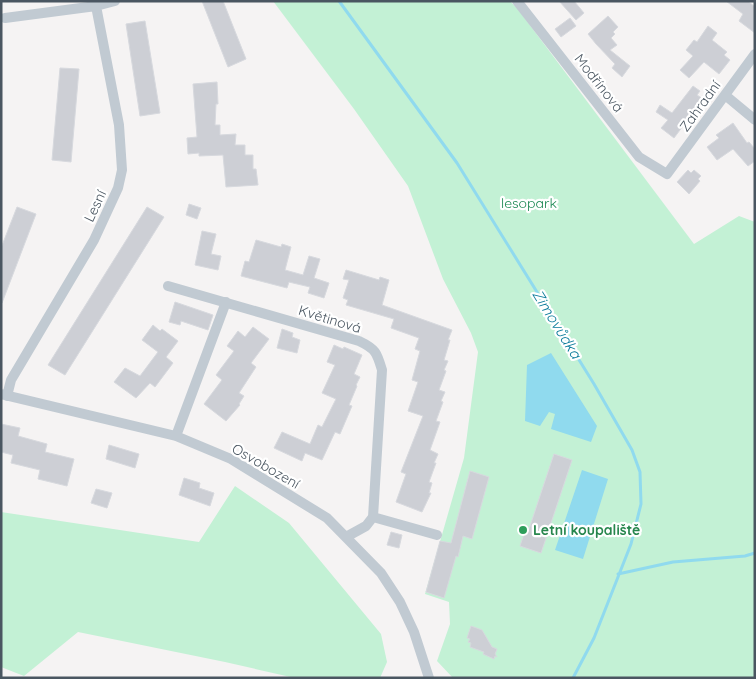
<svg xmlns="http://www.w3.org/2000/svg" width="756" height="679" viewBox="0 0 756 679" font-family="Quicksand,sans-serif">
  <rect width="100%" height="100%" fill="#f5f3f3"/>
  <path fill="#c3f1d5" d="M273 1H510L517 8 694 244 739 216 755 222V678H453L437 661 450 624 449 602 425 594 464 458 478 352 471 333 443 279 408 186 354 109Z
    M235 486 289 523 381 634 387 662 380 678H295L225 662 78 632 24 676 1 667V512L199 542Z"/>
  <path fill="#90daee" d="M551 353 597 426 591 442 551 429 555 414 549 412 540 426 525 421 527 365Z
    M582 470 608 479 583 559 555 550Z"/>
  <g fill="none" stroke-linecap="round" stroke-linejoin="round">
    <path stroke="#90daee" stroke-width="3" d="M339 1 457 163 594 384 632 450 640 472 641 504 631 544 594 638 573 678
      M618 574 673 562 745 556 755 553"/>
  </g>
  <path fill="#cdcfd5" stroke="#d7d9de" d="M202 1H223L246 59 228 67Z
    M559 1H574L584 13 576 20Z
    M726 1H748L755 7V33L739 21 743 14Z
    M608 16 618 27 613 32 615 34 611 38 617 45 610 50 630 66 622 77 612 68 615 64 596 44 588 34Z
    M570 18 576 26 561 37 555 29Z
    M145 21 160 113 140 116 126 24Z
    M708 26 717 33 712 40 727 52 724 55 730 60 719 74 704 62 689 78 680 70 693 56 686 50 694 40 697 42Z
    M60 68 79 69 71 162 52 160Z
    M217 82 218 104H216L215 125H220V135L236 134 235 145H245V155H253V169H256L258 185 226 187 223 155 199 156V153L188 154 187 138 197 137 193 84Z
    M693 86 700 91 697 95 703 99 674 138 661 128 668 120 656 112 660 105 672 113Z
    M733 123 747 143 749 142 755 149V161L748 166 733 149 717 160 707 147 719 138 716 135Z
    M688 170 691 173 694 170 701 176 698 179 700 181 689 194 677 182Z
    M189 204 201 208 197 219 186 215Z
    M17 207 36 214 2 303 1 248Z
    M147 207 164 217 65 375 48 365Z
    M202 231 216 234 211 254 221 256 218 270 195 265Z
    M256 240 281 247 282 244 291 247 285 270 303 275 309 256 320 259 314 278 329 283 324 298 308 293 310 287 293 283 289 282 287 288 241 276 245 261 249 262Z
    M346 270 379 280 380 277 389 280 382 305 452 330 448 340H450L444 360 448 361 444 370 446 371 439 390 445 392 441 401 443 402 436 421 440 422 430 450 438 454 434 463H436L429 482 432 483 429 493H431L422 512 396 502 406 474 401 472 423 416 408 411 418 382 412 380 420 351 415 349 419 338 391 328 394 319 346 305 348 300 343 298 349 280 343 279Z
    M175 302 213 315 208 330 181 321 180 325 169 322Z
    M153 325 160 331 162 329 178 341 166 357 173 363 155 387 150 383 136 398 114 382 125 368 140 376 158 352 142 340Z
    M253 327 269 339 251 363 256 367 239 393 244 396 239 404 240 405 226 421 204 404 222 380 216 375 234 351 227 346 238 331 245 337Z
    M282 329 293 333 292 337 300 340 297 353 277 348Z
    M334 345 343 349 344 347 362 355 354 374 360 377 356 385 357 386 349 405 352 406 340 434 335 432 322 460 305 453 302 461 274 448 282 432 310 444 318 425 322 427 336 399 322 393 335 365 327 362Z
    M1 424 20 428 18 436 47 444 45 452 74 459 67 486 38 479 40 470 11 463 13 455 1 452Z
    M109 445 139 454 135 468 106 459Z
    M554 454 572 460 541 553 520 546 524 534 527 535Z
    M470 471 489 477 472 539 463 536 458 557 456 556 444 598 426 592 440 541 451 543Z
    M184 478 200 483 199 488 214 493 210 506 179 495Z
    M96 489 112 493 107 508 91 503Z
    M391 532 402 535 399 548 387 545Z
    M471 626 482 630 492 647 497 649 495 654 497 657 495 656 494 659 483 654 484 652 470 647 471 643 468 642 470 639 467 638Z"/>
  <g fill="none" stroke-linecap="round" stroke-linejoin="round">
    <path stroke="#c1cad2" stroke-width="10" d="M517 1 639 157 667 174 755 54
      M5 18 96 6 115 1
      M725 95 755 120
      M168 286 359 341C376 349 377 353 382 370L373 517 366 526 346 537
      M1 394 176 436 231 459 327 518 381 573 400 602 414 632 429 678
      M7 396 11 380 94 240 118 188 122 170 119 125 96 6
      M176 436 226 302
      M373 517 437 535"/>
  </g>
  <circle fill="#2e9e5b" stroke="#fff" stroke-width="2" cx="523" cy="530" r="5"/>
  <g text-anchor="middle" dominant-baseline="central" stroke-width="4.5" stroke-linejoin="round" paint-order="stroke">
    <g font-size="14" fill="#4a5661" stroke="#fff">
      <text transform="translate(599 83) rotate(52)">Modřínová</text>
      <text transform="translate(700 106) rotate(-54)">Zahradní</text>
      <text transform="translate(95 206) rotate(-65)">Lesní</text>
      <text transform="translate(330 319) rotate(17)">Květinová</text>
      <text transform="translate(266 466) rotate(30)">Osvobození</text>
    </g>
    <g font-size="14" fill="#17864f" stroke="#fff">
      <text x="529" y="203">lesopark</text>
    </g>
    <g font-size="14" font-weight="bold" fill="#27864d" stroke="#fff" text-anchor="start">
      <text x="533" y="530">Letní koupaliště</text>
    </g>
    <g font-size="15" font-style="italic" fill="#0c7c9b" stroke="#fff">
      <text transform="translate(557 324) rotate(58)">Zimovůdka</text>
    </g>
  </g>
  <rect width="756" height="679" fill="none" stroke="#4a5661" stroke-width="5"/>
</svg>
